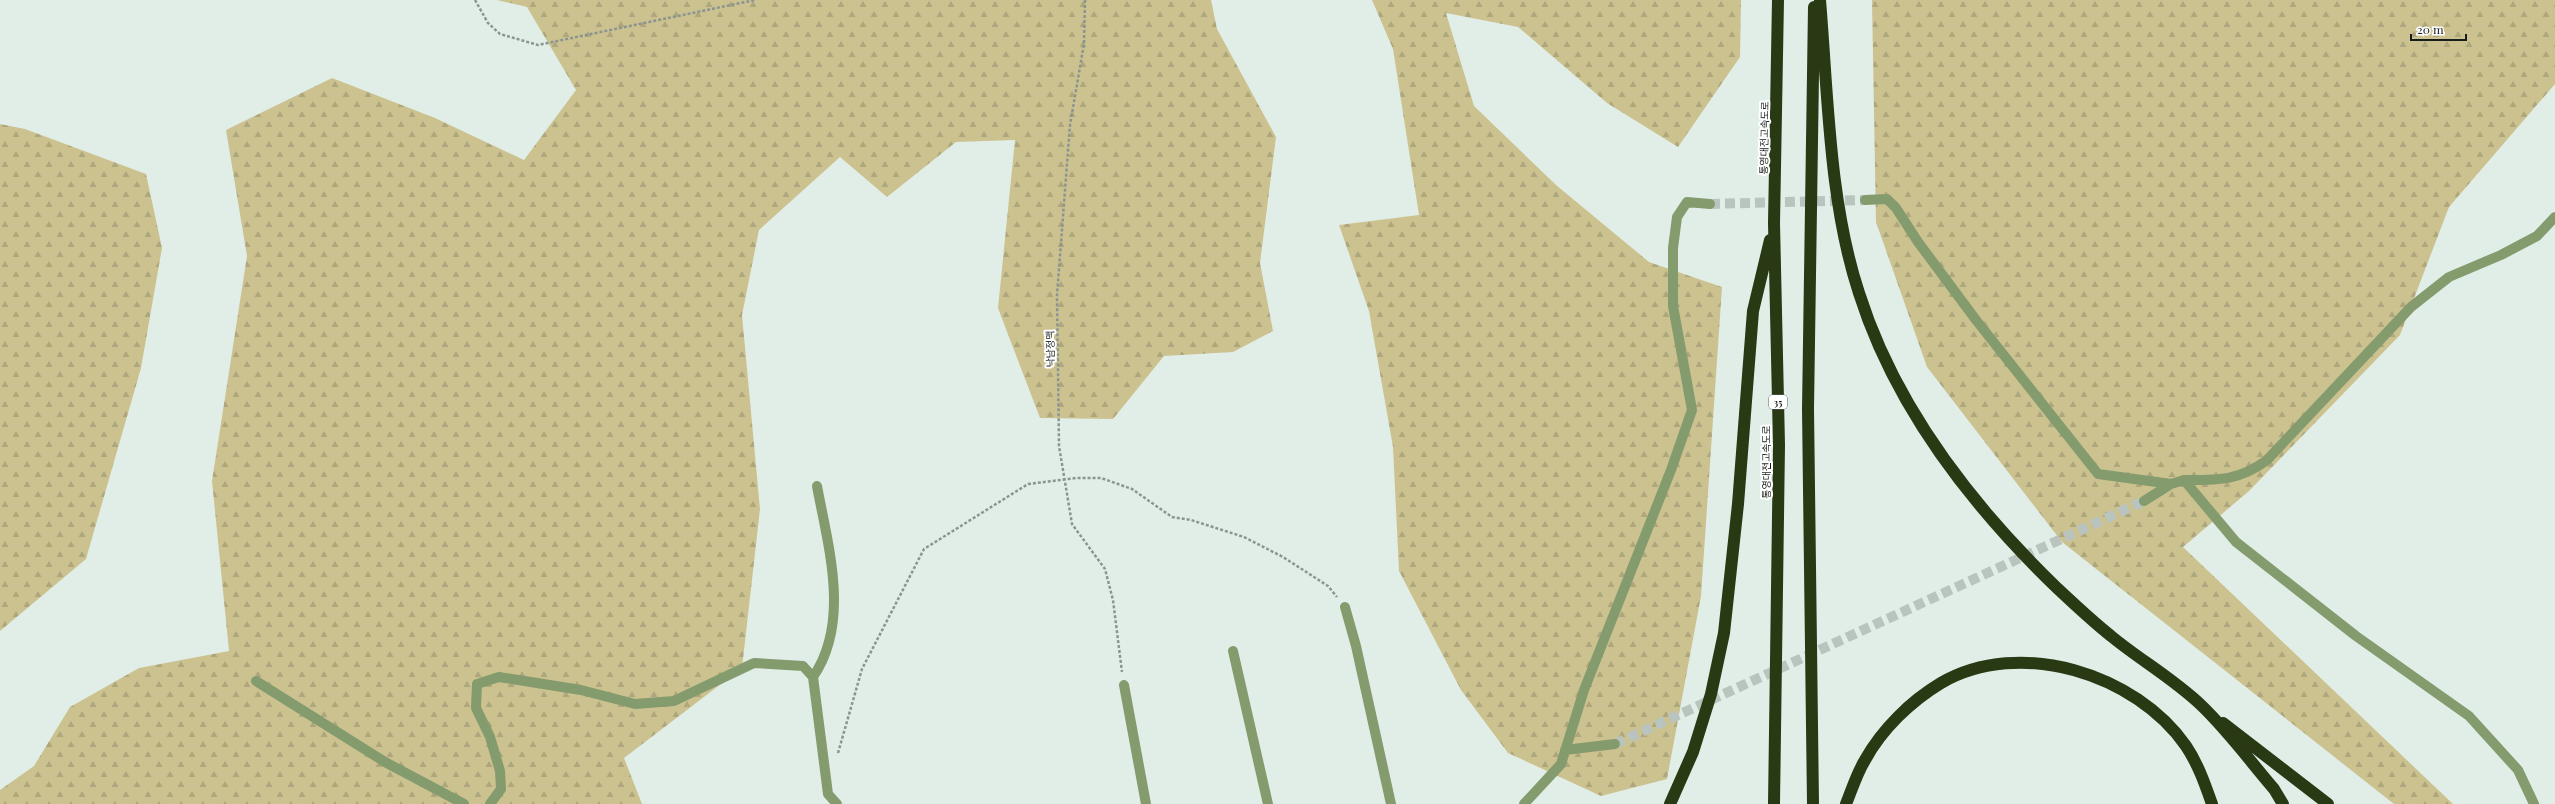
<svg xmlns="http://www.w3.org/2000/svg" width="2555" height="804" viewBox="0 0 2555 804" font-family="'Playfair Display','Noto Sans KR',serif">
  <defs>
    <pattern id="forest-firs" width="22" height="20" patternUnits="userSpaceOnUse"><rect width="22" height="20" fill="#ccc290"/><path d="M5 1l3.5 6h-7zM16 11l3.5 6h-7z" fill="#aea67c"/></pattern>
  </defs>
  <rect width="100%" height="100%" fill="#e1eee7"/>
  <path fill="url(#forest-firs)" d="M497 0H1211L1217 29 1276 137 1260 263 1273 331 1233 352 1164 356 1113 419 1040 418 998 308 1015 140 956 142 887 197 840 157 759 230 742 315 760 509 742 668 624 758 642 804H0V790L34 766 70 707 139 668 229 651 212 481 247 256 226 130 332 78 435 118 524 160 576 90 527 7Z
    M1372 0H1741L1740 57 1678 147 1607 103 1518 27 1446 13 1474 106 1556 185 1649 262 1722 287 1701 596 1667 779 1601 796 1508 753 1461 690 1399 571 1393 447 1369 311 1339 225 1419 215 1393 49Z
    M1872 0H2555V84L2449 207 2400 335 2249 491 2183 547 2453 804H2394L2062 542 1927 367 1876 222Z
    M0 124 25 129 146 174 162 248 141 368 86 559 0 631Z"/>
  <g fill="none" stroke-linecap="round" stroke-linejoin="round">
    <path stroke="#b9c4be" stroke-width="10" stroke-dasharray="10 5" stroke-linecap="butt" d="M1710 204 1865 200
      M1615 744 2144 501"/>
    <path stroke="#8b9590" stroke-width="2.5" stroke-dasharray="3 2" stroke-linecap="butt" d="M475 0 488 23 500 34 538 45 755 0
      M1085 0 1084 44 1070 125 1057 295 1059 446 1072 524 1105 569 1113 600 1122 672
      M838 753 862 669 924 549 1028 484 1076 478H1101L1132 489 1172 517 1191 520 1244 537 1283 557 1328 586 1337 597"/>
    <path stroke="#849b6d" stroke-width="10" d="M1865 200 1887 199 1896 208 1918 242 1976 320 2098 474 2171 484 2184 480 2236 542 2356 636 2469 716 2518 770 2534 804
      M2184 480C2218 480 2239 481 2267 460L2411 307 2449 277 2501 255 2537 236 2555 217
      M2144 501 2171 484
      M1345 607 1356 646 1391 804
      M1233 651 1268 804
      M813 677C851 622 828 546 817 486
      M256 681 385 762 464 804
      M1124 685 1146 804
      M1565 750 1615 744
      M490 804 501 789 500 771 490 737 476 708 477 684 499 677 581 690 635 704 674 701 754 663 803 666 813 677 828 794 837 804
      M1524 804 1561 764 1584 690 1671 470 1692 410 1673 306V248L1677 217 1687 202 1710 204"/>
    <path stroke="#283914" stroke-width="12" d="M1820 0C1828 96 1829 202 1859 293 1895 407 1972 506 2057 588 2074 604 2092 621 2111 636 2140 660 2174 679 2202 706 2228 731 2250 761 2274 789L2283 804
      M2223 723 2328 804
      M1670 804 1693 752 1711 694 1724 633 1738 504 1753 311 1770 240
      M1774 804 1779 445 1774 223 1778 0
      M1813 804 1808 409 1814 7
      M1846 804C1852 789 1857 773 1865 760 1882 729 1911 701 1941 683 2020 637 2136 674 2186 746 2198 764 2205 784 2212 804"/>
  </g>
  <g text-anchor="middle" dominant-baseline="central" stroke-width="4" stroke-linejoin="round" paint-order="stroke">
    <rect fill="#fff" stroke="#5d615f" stroke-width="1" x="1769" y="395" width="18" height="14" rx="3"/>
    <g font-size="9" font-weight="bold" fill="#181d1b">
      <text x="1778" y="402">35</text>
    </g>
    <g font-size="10" fill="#181d1b" stroke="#fff">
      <text transform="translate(1764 138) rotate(-89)">통영대전고속도로</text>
      <text transform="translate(1050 349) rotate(-91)">낙남정맥</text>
      <text transform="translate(1766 462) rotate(-90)">통영대전고속도로</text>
    </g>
  </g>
  <path d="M2411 34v6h55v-6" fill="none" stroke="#181d1b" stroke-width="2"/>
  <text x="2417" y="34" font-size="12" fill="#181d1b" stroke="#ffffff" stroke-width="3" paint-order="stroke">20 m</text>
</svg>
